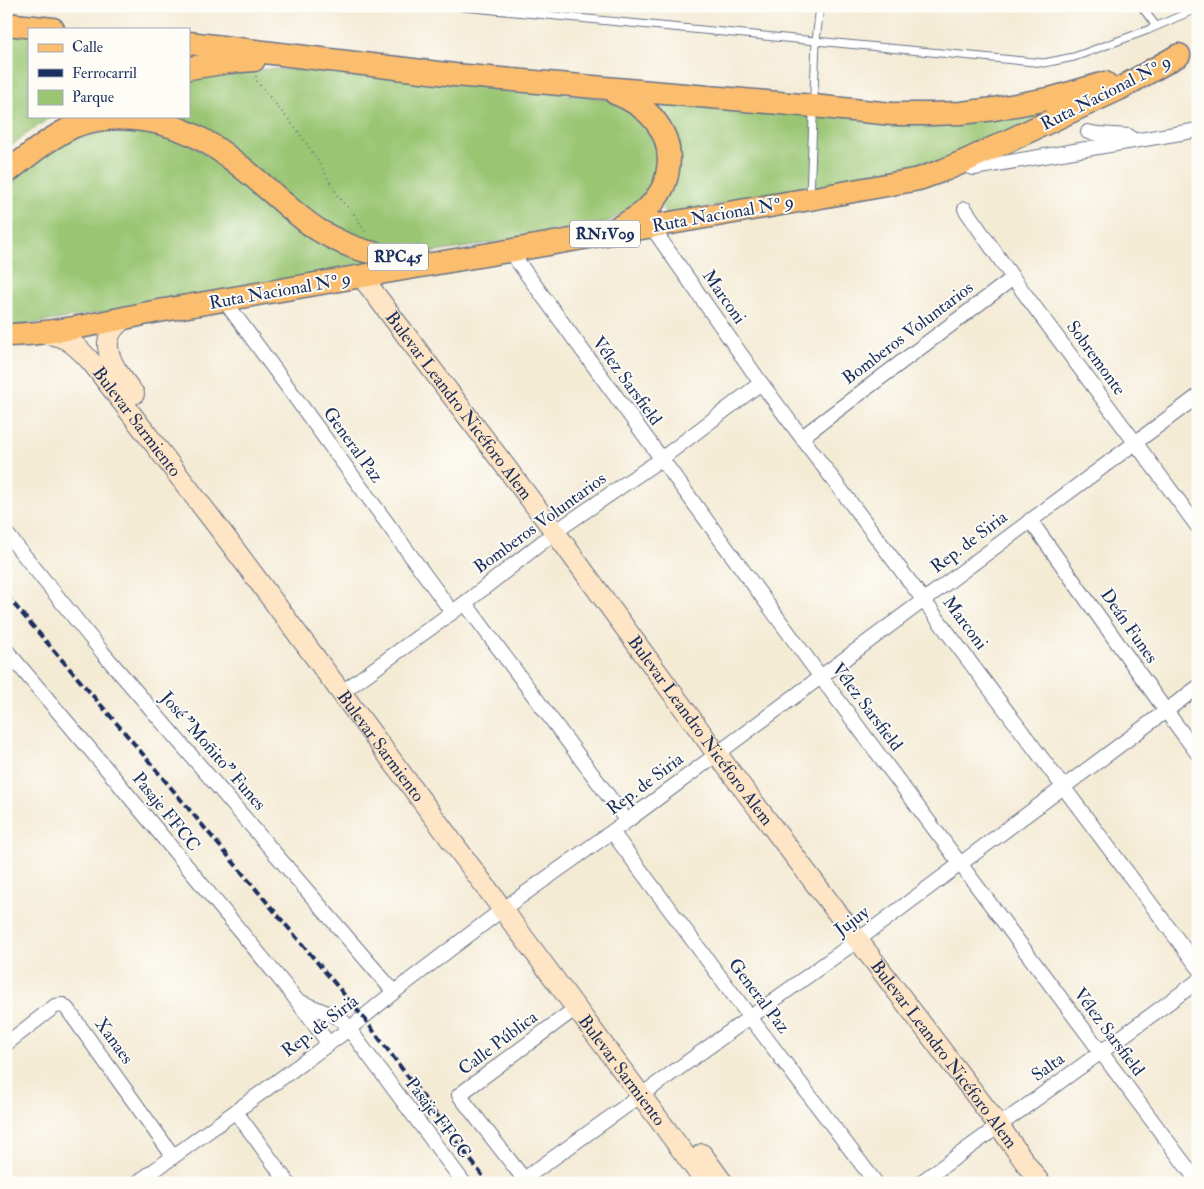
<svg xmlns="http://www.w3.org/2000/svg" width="1204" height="1189" viewBox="0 0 1204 1189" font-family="'IM FELL Double Pica',serif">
  <rect width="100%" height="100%" fill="#fdfcf7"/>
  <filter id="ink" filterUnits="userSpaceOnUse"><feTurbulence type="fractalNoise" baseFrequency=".02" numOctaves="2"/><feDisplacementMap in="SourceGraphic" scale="10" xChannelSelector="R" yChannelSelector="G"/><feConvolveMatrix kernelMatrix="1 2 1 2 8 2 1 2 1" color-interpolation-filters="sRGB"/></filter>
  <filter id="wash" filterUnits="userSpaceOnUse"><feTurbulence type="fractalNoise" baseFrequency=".0096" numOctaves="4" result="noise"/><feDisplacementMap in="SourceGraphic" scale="20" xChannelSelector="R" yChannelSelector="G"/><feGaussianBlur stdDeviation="1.12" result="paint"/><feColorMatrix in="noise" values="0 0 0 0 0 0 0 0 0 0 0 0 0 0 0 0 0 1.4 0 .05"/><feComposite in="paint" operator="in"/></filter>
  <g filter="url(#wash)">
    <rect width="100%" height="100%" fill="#f4ebd5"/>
    <path fill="#9ac673" stroke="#5a7a68" d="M6 31 29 33V116H52L22 137 6 150Z
      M270 69 329 71 584 96 611 100 647 123 661 160 651 194 610 221 468 247 427 253H409L348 239 163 116H189V77L249 70Z
      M1117 85 927 170 666 214 660 204 667 193 650 103 904 120Z
      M114 125 179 137 366 258 372 268 6 328V181L57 142Z"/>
  </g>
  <g filter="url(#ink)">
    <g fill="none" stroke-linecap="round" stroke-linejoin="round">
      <g stroke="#677188" stroke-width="9">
        <path id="lane" d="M1141 6 1156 26
          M463 7 1044 63 1074 57 1148 30 1198 8
          M810 197 816 41 820 6"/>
      </g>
      <g stroke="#677188" stroke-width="16">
        <path id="street" d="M1088 132 1098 134 1129 136
          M960 164 974 168 1198 130
          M965 209 1013 278 1198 527
          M651 226 761 383 1198 967
          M510 251 820 676 1198 1182
          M224 300 452 612
          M802 437 1013 278
          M1030 520 1166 711 1198 754
          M6 533 103 653 394 992
          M465 603 627 821
          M6 650 110 773 292 994 329 1044
          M341 693 465 603 555 532 661 459 761 383
          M612 832 750 1017 876 1183
          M299 1001C313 1008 329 1012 343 1021L464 1183
          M6 1044 55 1006 63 1005 68 1010 173 1156
          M236 1112 288 1183
          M524 1179 858 940 1198 687
          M137 1183 349 1029 394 992 503 909 627 821 1198 396
          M527 1183 459 1095 576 1008
          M920 1183 1101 1052 1198 981"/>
      </g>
      <g stroke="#677188" stroke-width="22">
        <g id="secondary">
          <path id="s1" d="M362 277 555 532 717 754 999 1126 1040 1183"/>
          <path d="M127 317C90 340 115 369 134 394"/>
          <path id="s2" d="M44 334C66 334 79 348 93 364L221 531 576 1008 706 1183"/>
          <path d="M702 1154 723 1183"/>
        </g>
      </g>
      <g stroke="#677188" stroke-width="25">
        <path id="primary" d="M6 24 53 29
          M189 43 455 75 813 106 892 114H931L961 113 994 109 1053 98 1105 83
          M189 68 229 62 254 60
          M615 93C647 105 674 132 668 169 667 179 663 189 657 197 647 212 633 220 617 228
          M6 173C28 156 50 137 75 126 96 118 121 117 143 120 200 127 236 162 278 198 291 209 305 222 320 231 352 250 379 257 417 258
          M6 335C56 334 104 322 153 312L810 199 919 179 944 170 963 162 1119 89 1179 55"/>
      </g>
      <path stroke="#677188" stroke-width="2" stroke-dasharray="1 4" stroke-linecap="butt" d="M256 76 257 82 298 131 320 164 339 198 354 214 366 233"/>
      <use href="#lane" stroke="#fff" stroke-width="7"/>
      <use href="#street" stroke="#fff" stroke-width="14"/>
      <use href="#secondary" stroke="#fde5c5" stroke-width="20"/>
      <use href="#primary" stroke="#fabe6e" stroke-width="22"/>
      <path stroke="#1b2f5e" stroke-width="4" stroke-dasharray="8 4" stroke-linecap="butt" d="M6 595 131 740 363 1017 488 1183"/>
    </g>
  </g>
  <g text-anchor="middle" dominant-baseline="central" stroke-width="4" stroke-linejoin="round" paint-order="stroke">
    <g fill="#fdfcf7" stroke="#5f6c8c" stroke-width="1">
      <rect x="570" y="220.5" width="70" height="27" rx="4"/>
      <rect x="368" y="243.5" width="60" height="27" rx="4"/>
    </g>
    <g font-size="16" font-weight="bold" fill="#1b2f5e">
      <text x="605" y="234">RN1V09</text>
      <text x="398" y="257">RPC45</text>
    </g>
    <g font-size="18" fill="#1b2f5e" stroke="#fdfcf7">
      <text transform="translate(1106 93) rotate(-27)">Ruta Nacional Nº 9</text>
      <text transform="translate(723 214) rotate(-10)">Ruta Nacional Nº 9</text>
      <text transform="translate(280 291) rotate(-10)">Ruta Nacional Nº 9</text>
      <text transform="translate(724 297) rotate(55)">Marconi</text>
      <text transform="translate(908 333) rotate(-37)">Bomberos Voluntarios</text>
      <text transform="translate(1096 358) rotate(54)">Sobremonte</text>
      <text transform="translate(627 381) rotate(54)">Vélez Sarsfield</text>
      <text stroke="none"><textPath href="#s1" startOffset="161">Bulevar Leandro Nicéforo Alem</textPath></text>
      <text stroke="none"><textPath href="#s2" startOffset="132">Bulevar Sarmiento</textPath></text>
      <text transform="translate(353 445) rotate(54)">General Paz</text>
      <text transform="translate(540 523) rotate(-36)">Bomberos Voluntarios</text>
      <text transform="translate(969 542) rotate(-37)">Rep. de Siria</text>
      <text transform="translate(965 623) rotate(53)">Marconi</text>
      <text transform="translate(1129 626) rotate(55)">Deán Funes</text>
      <text transform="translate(867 707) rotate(53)">Vélez Sarsfield</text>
      <text stroke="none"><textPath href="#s1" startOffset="566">Bulevar Leandro Nicéforo Alem</textPath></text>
      <text stroke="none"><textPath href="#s2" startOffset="538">Bulevar Sarmiento</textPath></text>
      <text transform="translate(213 751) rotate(49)">José "Moñito" Funes</text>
      <text transform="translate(645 784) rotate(-37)">Rep. de Siria</text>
      <text transform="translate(166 812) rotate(51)">Pasaje FFCC</text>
      <text transform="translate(852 921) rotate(-36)">Jujuy</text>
      <text transform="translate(759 996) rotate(53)">General Paz</text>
      <text transform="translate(320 1026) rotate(-37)">Rep. de Siria</text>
      <text transform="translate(1109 1032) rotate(53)">Vélez Sarsfield</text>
      <text transform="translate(114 1041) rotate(54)">Xanaes</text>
      <text transform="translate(498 1043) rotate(-37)">Calle Pública</text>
      <text stroke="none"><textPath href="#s1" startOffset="971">Bulevar Leandro Nicéforo Alem</textPath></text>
      <text transform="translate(1048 1067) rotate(-36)">Salta</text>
      <text stroke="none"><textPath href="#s2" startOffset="942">Bulevar Sarmiento</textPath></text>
      <text transform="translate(438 1118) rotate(53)">Pasaje FFCC</text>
    </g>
  </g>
  <rect width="1204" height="1189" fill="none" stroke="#fdfcf7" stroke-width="25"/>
  <rect x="28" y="28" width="162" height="90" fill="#fdfcf7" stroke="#a3aaba"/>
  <rect x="38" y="44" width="25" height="8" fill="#fabe6e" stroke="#a3aaba"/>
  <text x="72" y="52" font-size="15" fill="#1b2f5e">Calle</text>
  <rect x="38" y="69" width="25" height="8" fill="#1b2f5e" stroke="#a3aaba"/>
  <text x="72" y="78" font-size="15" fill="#1b2f5e">Ferrocarril</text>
  <rect x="38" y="90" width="25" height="15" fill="#9ac673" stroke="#a3aaba"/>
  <text x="72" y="102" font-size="15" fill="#1b2f5e">Parque</text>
</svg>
